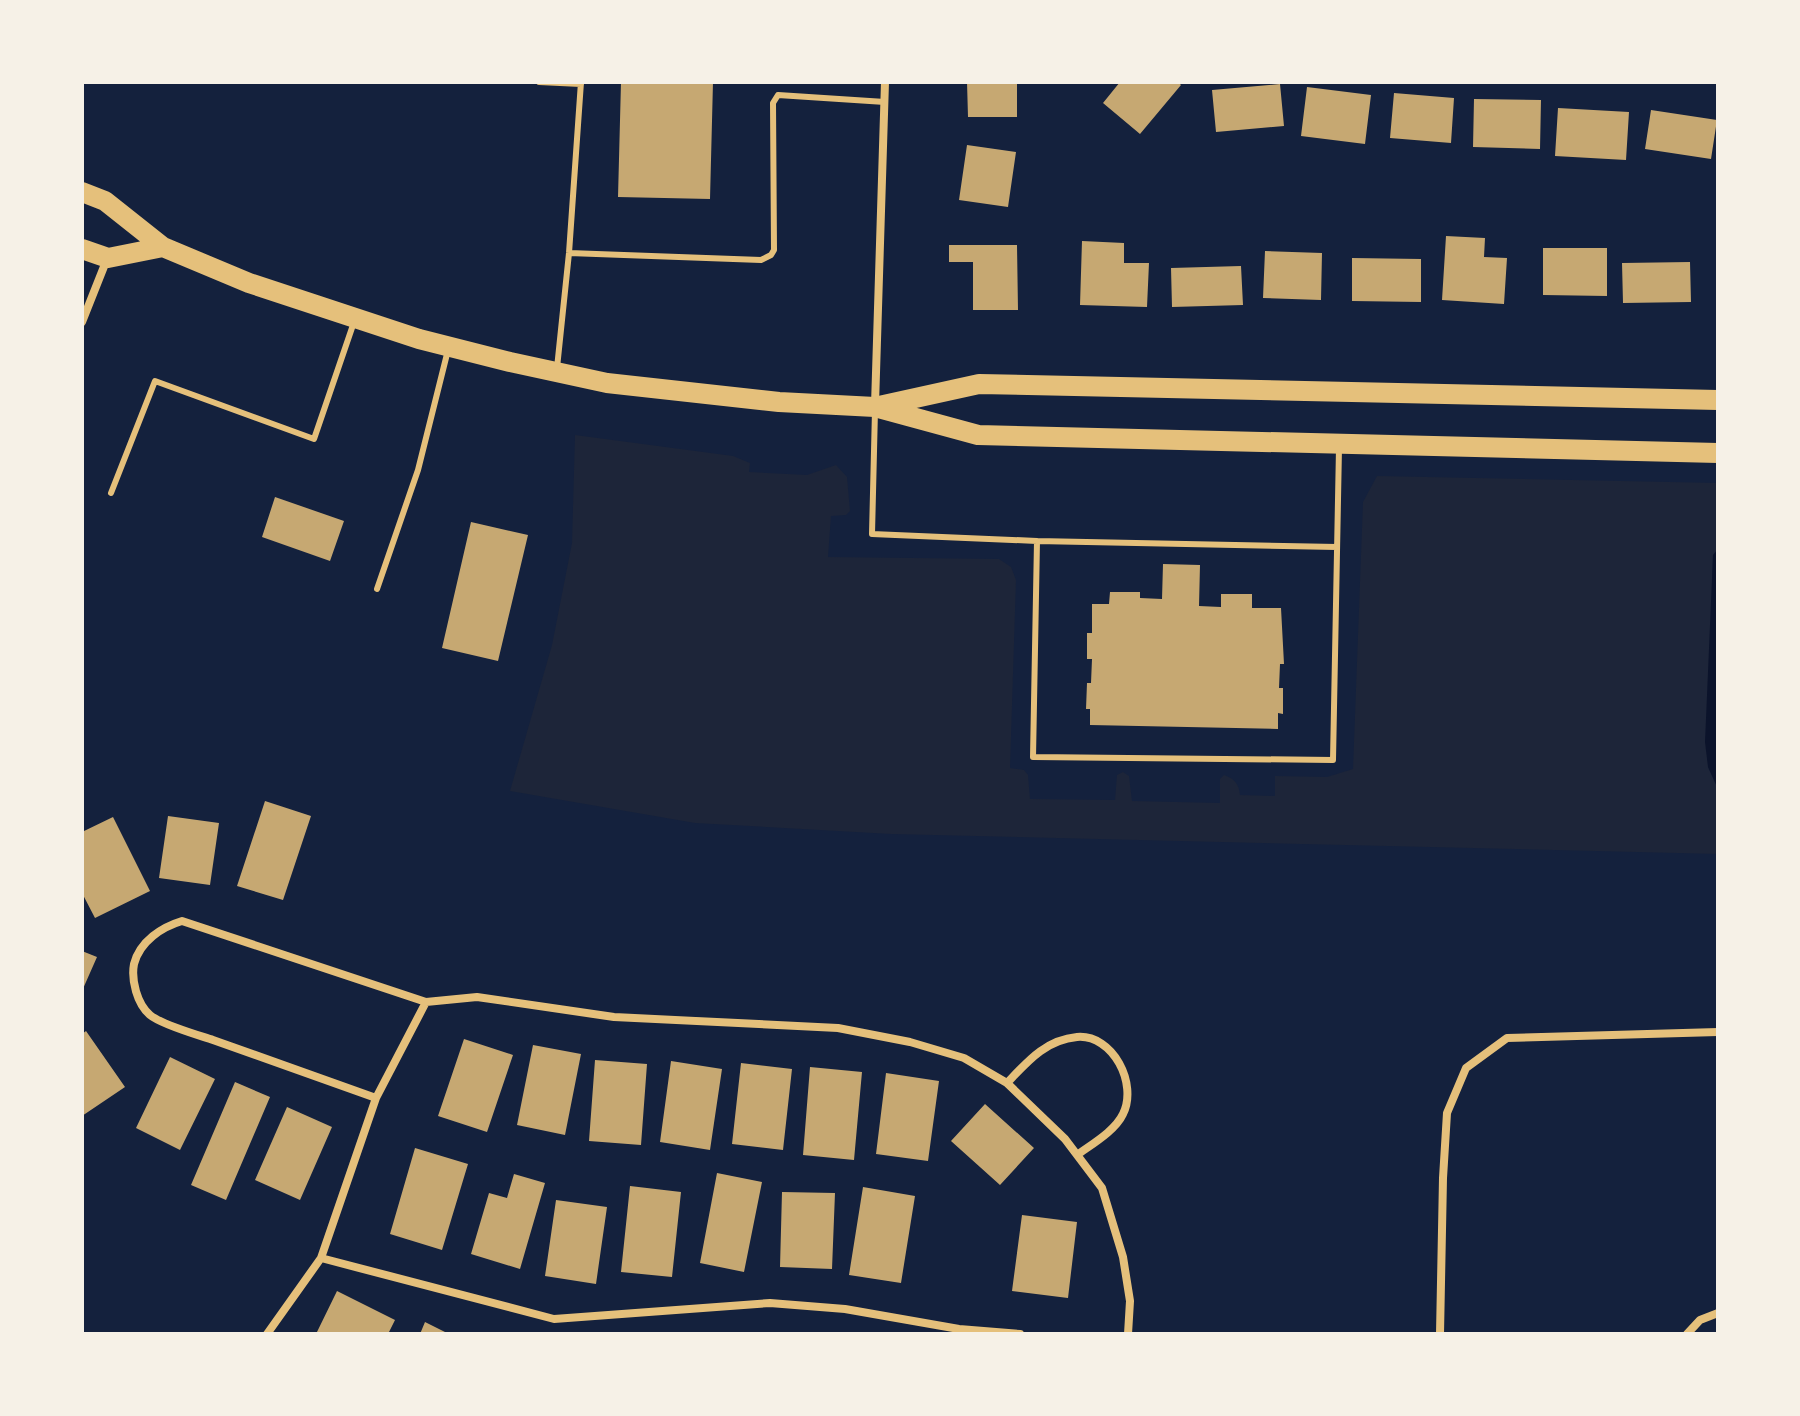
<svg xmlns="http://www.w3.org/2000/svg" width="1800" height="1416" viewBox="0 0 1800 1416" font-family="'Nunito Sans',sans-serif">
  <rect width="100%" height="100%" fill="#14213d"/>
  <path fill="#1d2539" d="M575 435 733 456 750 463 749 472 807 475 836 465 847 477 850 511 846 515 831 516 828 557 999 559 1011 567 1016 580 1010 768 1024 770 1028 775 1030 799 1115 800 1117 775 1123 772 1129 776 1132 801 1220 803V779L1224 775C1235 779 1239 784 1240 795L1275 796V776L1327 777 1353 769 1363 502 1377 476 1718 483V549L1713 555 1708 767 1718 789V854L891 834 695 823 510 791 552 645 572 543Z"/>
  <path fill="#0b132b" d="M1718 549V789L1708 767 1705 742 1713 555Z"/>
  <path fill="#c6a872" d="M621 82H713L710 199 618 197Z
    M967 82H1017V117H968Z
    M1120 82H1178L1181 85 1140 134 1103 103Z
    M1280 84 1284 126 1216 132 1212 90Z
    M1307 87 1371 95 1365 144 1301 136Z
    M1394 93 1454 98 1451 143 1390 138Z
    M1474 99 1541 100 1540 149 1473 147Z
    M1558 108 1629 112 1626 160 1555 156Z
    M1651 110 1717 120 1711 159 1645 149Z
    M967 145 1016 152 1008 207 959 200Z
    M1446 236 1485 238 1484 257 1507 258 1504 304 1442 300Z
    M1082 241 1124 243V263H1149L1147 307 1080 305Z
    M949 245H1017L1018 310H973V262H949Z
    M1543 248H1607V296L1543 295Z
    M1265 251 1322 253 1321 300 1263 298Z
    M1352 258 1421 259V302L1352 301Z
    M1690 262 1691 302 1623 303 1622 263Z
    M1241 266 1243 305 1172 307 1171 268Z
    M275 497 344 521 330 561 262 537Z
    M471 522 528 535 498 661 442 648Z
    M1163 564 1200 565 1199 606 1221 607V594H1252V608H1281L1284 664H1280L1279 688H1283V714L1278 713V729L1090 725V709H1086L1087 683H1091L1092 659H1087V633H1092V604H1109L1110 592H1140V598L1162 599Z
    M265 801 311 816 283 900 237 886Z
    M168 816 219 823 210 885 159 878Z
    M113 817 150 891 95 918 82 893V832Z
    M82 951 97 957 82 991Z
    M86 1031 125 1087 82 1116V1034Z
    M464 1039 513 1055 487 1132 438 1116Z
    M533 1045 581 1054 565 1135 517 1125Z
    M170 1057 215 1079 180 1150 136 1128Z
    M595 1060 647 1064 641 1145 589 1141Z
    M671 1061 722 1069 710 1150 660 1142Z
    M741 1063 792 1069 783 1150 732 1144Z
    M810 1067 862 1072 854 1160 803 1155Z
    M886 1073 939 1081 928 1161 876 1154Z
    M235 1082 270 1097 226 1200 191 1185Z
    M985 1104 1034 1148 1000 1185 951 1141Z
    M287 1107 332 1127 300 1200 255 1180Z
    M415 1148 468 1164 442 1250 390 1234Z
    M717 1173 762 1182 744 1272 700 1263Z
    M514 1174 545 1183 520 1269 471 1254 489 1193 507 1198Z
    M630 1186 681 1192 672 1277 621 1272Z
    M863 1187 915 1196 901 1283 849 1275Z
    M782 1192 835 1193 832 1269 780 1267Z
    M556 1200 607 1207 596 1284 545 1276Z
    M1022 1215 1077 1222 1068 1298 1012 1291Z
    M337 1291 395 1320 388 1334H316Z
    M425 1322 449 1334H420Z"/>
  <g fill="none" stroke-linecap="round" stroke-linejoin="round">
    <path stroke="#e5c07b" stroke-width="6" d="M539 82 581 84
      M569 253 761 260 771 255 774 250 773 103 778 95 885 102
      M557 368 569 253 581 82
      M875 410 872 534 1037 541 1033 757 1333 760 1339 448
      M111 493 155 381 314 439 354 322
      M1037 541 1337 547
      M377 589 418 470 448 350"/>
    <path stroke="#e5c07b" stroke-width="8" d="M82 322 107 259
      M875 405 885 82
      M1007 1083C1027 1062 1045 1040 1077 1037 1113 1034 1138 1084 1123 1114 1115 1131 1092 1144 1077 1155
      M376 1098C322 1079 268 1060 213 1040 198 1035 162 1025 150 1015 137 1004 131 980 134 964 140 941 162 927 182 921L426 1002 477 997 614 1017 838 1028 910 1042 964 1058 1007 1083 1065 1139 1102 1188 1123 1257 1130 1301 1128 1334
      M321 1258 554 1319 770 1303 845 1309 959 1329 1020 1334
      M267 1334 321 1258 376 1098 426 1002
      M1440 1334 1443 1178 1447 1113 1466 1068 1507 1038 1718 1032
      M1687 1334 1700 1320 1718 1313"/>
    <path stroke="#e5c07b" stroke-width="20" d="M82 192 105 201 163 247 249 283 419 339 510 362 607 383 779 402 875 407 978 435 1718 453
      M82 249 108 258 163 247
      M879 406 979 384 1718 400"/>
  </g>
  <rect width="1800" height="1416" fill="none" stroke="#f6f1e7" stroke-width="168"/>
</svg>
